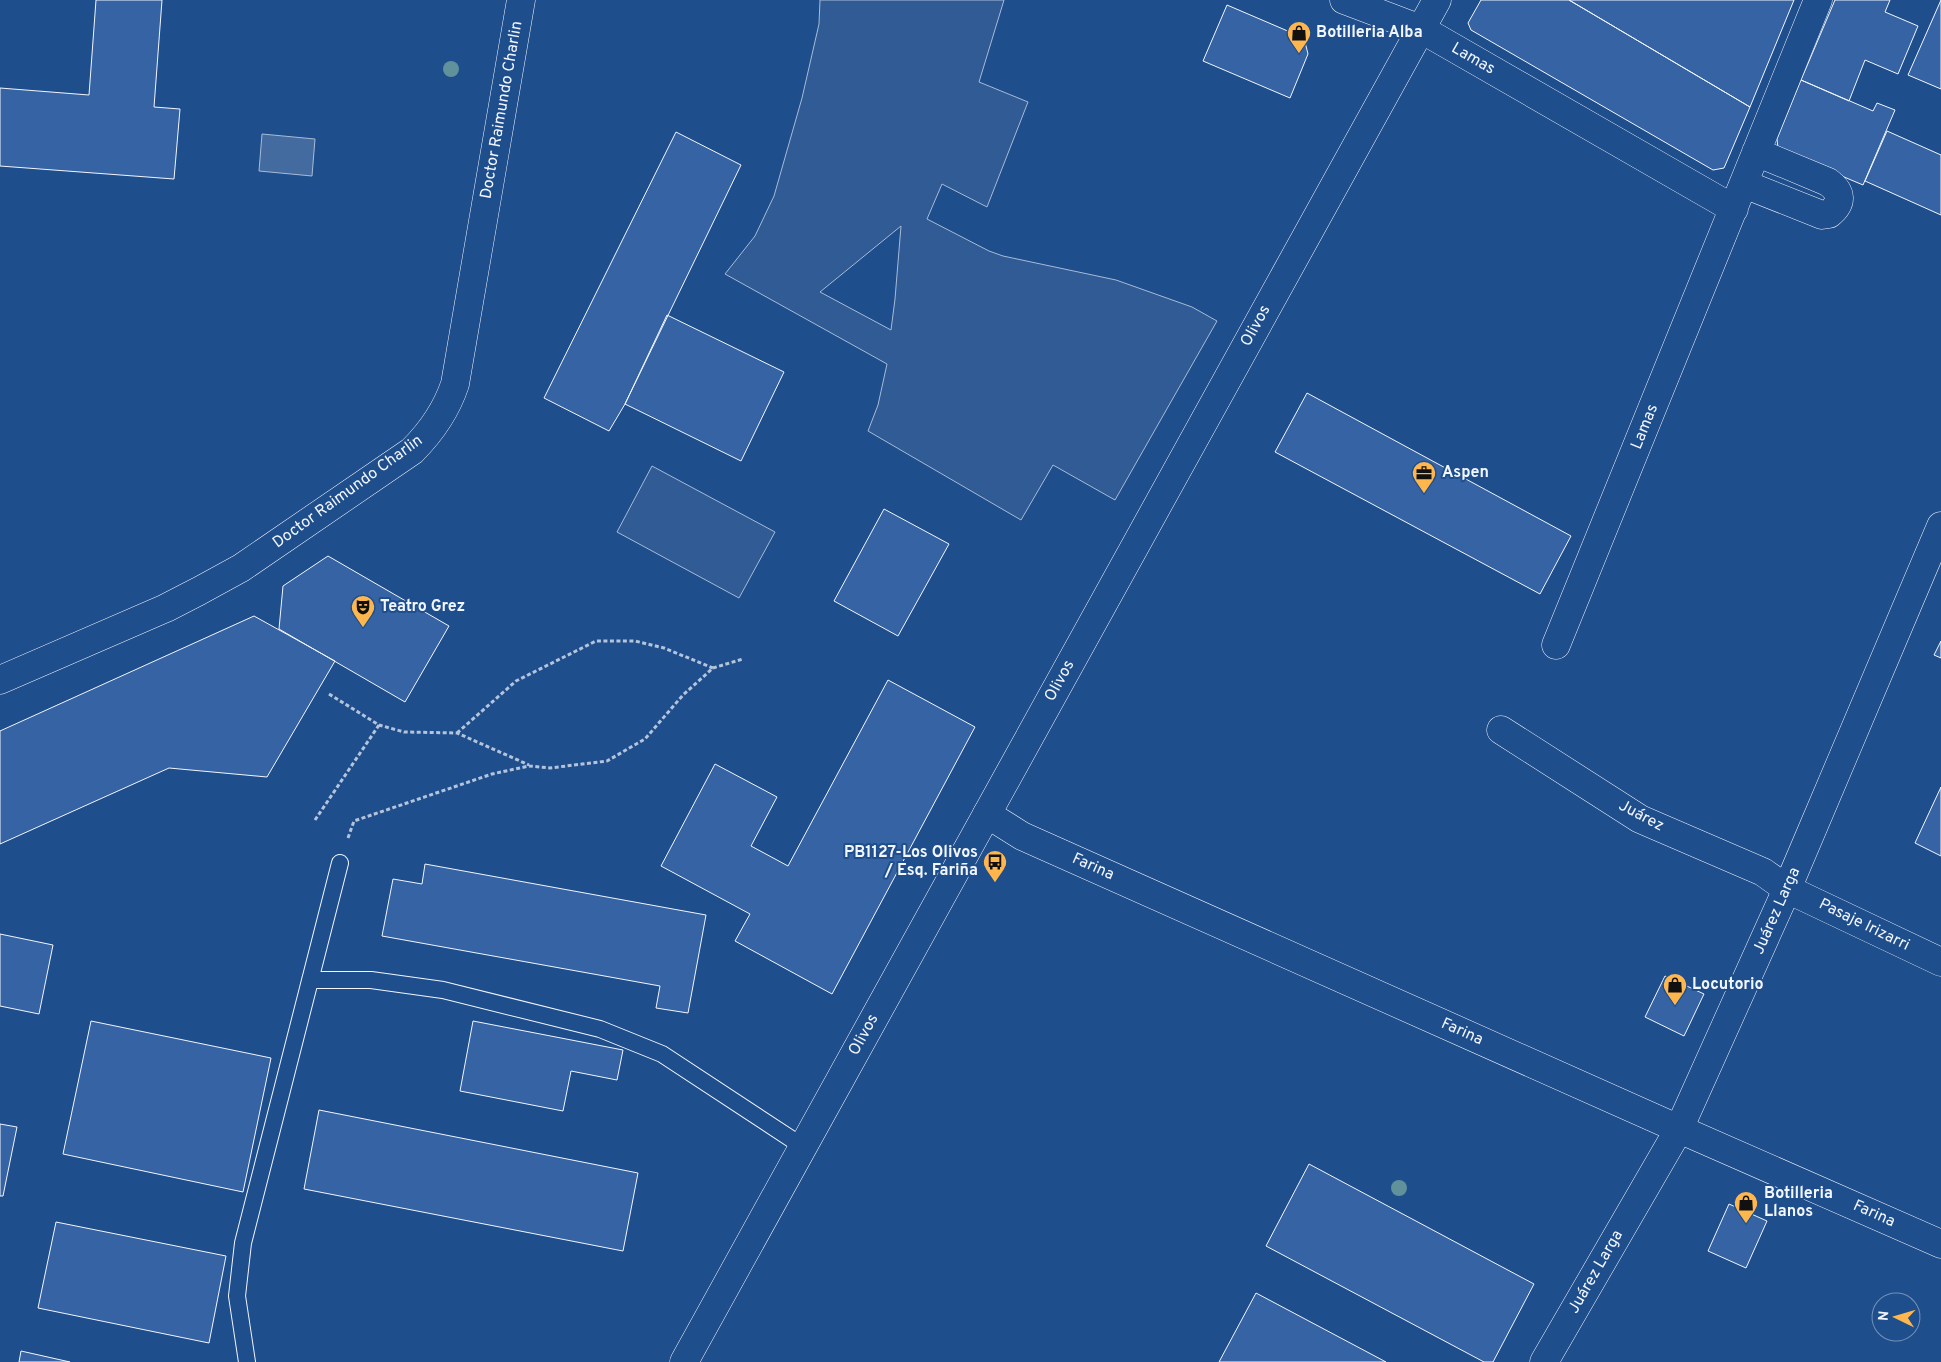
<svg xmlns="http://www.w3.org/2000/svg" width="1941" height="1362" viewBox="0 0 1941 1362" font-family="Overpass,sans-serif">
  <rect width="100%" height="100%" fill="#1f4e8c"/>
  <path fill="#305b95" stroke="#a8bbd7" fill-rule="evenodd" d="M820 0H1004L979 82 1028 102 987 207 942 184 927 219 989 251 1003 256 1116 280 1192 307 1217 321 1115 500 1053 465 1021 520 868 431 878 405 887 364 725 274 755 236 774 196 802 98 819 24ZM901 226 895 299 891 330 820 292Z
    M652 466 775 532 739 598 617 532Z"/>
  <path fill="#446ba0" stroke="#a8bbd7" d="M262 134 315 139 312 176 259 171Z"/>
  <path fill="#3563a3" stroke="#f2f6ff" d="M96 0H162L154 107 180 109 174 179 0 166V88L89 95Z
    M1481 0H1569L1750 107 1724 168 1713 170 1471 30 1468 23Z
    M1569 0H1794L1750 107Z
    M1835 0H1890L1885 12 1918 26 1898 74 1865 60 1849 101 1801 80Z
    M1941 0V89L1908 75Z
    M1227 5 1304 38 1308 54 1290 98 1203 61Z
    M1801 80 1873 111 1877 103 1895 110 1863 185 1778 149 1777 139Z
    M1887 131 1941 155V215L1865 181Z
    M676 132 741 165 625 404 609 431 544 398Z
    M667 315 784 372 741 461 625 404Z
    M1307 393 1571 536 1540 594 1275 452Z
    M884 509 949 544 898 636 834 601Z
    M328 556 449 626 405 702 279 629 283 586Z
    M254 616 335 661 267 777 169 768 0 844V731Z
    M1941 641V658L1934 655Z
    M888 680 975 727 832 994 735 941 750 914 661 866 715 764 777 797 751 846 788 866Z
    M1941 787V856L1915 843Z
    M425 864 706 915 688 1013 656 1008 660 986 382 936 393 879 422 884Z
    M0 934 53 945 39 1014 0 1006Z
    M1665 976 1704 994 1684 1036 1645 1017Z
    M91 1021 271 1058 243 1192 63 1154Z
    M473 1021 623 1050 617 1080 571 1071 563 1111 460 1091Z
    M319 1110 638 1173 623 1251 304 1189Z
    M0 1124 17 1127 3 1196H0Z
    M1309 1164 1534 1284 1493 1362H1484L1266 1246Z
    M1729 1204 1767 1221 1746 1268 1708 1251Z
    M56 1222 226 1256 209 1343 38 1308Z
    M1256 1293 1386 1362H1219Z
    M21 1351 70 1362H19Z"/>
  <g fill="none" stroke-linecap="round" stroke-linejoin="round">
    <g stroke="#f2f6ff" stroke-width="18">
      <path id="service" d="M310 980H371L443 990 600 1029 662 1054 802 1146
        M247 1362 237 1296 243 1243 340 863"/>
    </g>
    <g stroke="#f2f6ff" stroke-width="29">
      <path id="minor" d="M1344 0 1421 29 1734 209
        M1744 184 1822 215 1829 214C1843 203 1842 192 1828 182L1756 152
        M1556 645 1818 0
        M0 680 166 608 199 591 241 568 412 451C432 431 446 411 455 384L521 0
        M1501 730 1640 819 1763 872 1787 889 1941 962
        M987 814 1022 836 1679 1129 1941 1244"/>
    </g>
    <g stroke="#f2f6ff" stroke-width="29">
      <path id="tertiary" d="M684 1362 1437 0
        M1544 1362 1679 1129 1787 889 1941 526"/>
    </g>
    <path stroke="#b3c4dc" stroke-width="3" stroke-dasharray="4 2.5" stroke-linecap="butt" d="M329 694 379 725 404 732 457 733 529 765
      M457 733 516 681 596 641H635L664 648 713 668
      M315 820 379 725
      M348 838 354 821 492 774 529 766 550 768 607 761 645 739 683 695 713 668 743 659"/>
    <use href="#service" stroke="#1f4e8c" stroke-width="16"/>
    <use href="#minor" stroke="#1f4e8c" stroke-width="28"/>
    <use href="#tertiary" stroke="#1f4e8c" stroke-width="28"/>
  </g>
  <g fill="#61919a">
    <circle cx="451" cy="69" r="8"/>
    <circle cx="1399" cy="1188" r="8"/>
  </g>
  <defs>
    <g id="shop-pin" transform="scale(1.25)"><path d="M0 17L-7.5 6A9.5 9.5 0 1 1 7.5 6Z" fill="#ffb74d" stroke="#1f4e8c"/><path d="M-5-2.5h2.3a2.7 3.5 0 0 1 5.4 0H5L5.5 6h-11ZM-1.5-2.5h3a1.5 2.3 0 0 0-3 0Z" fill="#111"/></g>
    <g id="office-pin" transform="scale(1.25)"><path d="M0 17L-7.5 6A9.5 9.5 0 1 1 7.5 6Z" fill="#ffb74d" stroke="#1f4e8c"/><path d="M-6-3h4V-5.5h4V-3h4V5H-6ZM-1-4.5V-3h2v-1.5ZM-6 0V1H6V0Z" fill="#111"/></g>
    <g id="theatre-pin" transform="scale(1.25)"><path d="M0 17L-7.5 6A9.5 9.5 0 1 1 7.5 6Z" fill="#ffb74d" stroke="#1f4e8c"/><path d="M-5-5.5Q0-4 5-5.5V0Q5 5 0 6Q-5 5-5 0ZM-3.3-2.5H-1v1.5H-3.3ZM1-2.5H3.3v1.5H1ZM-2.8 1Q0 5.5 2.8 1Z" fill="#111"/></g>
    <g id="bus-pin" transform="scale(1.25)"><path d="M0 17L-7.5 6A9.5 9.5 0 1 1 7.5 6Z" fill="#ffb74d" stroke="#1f4e8c"/><path d="M-5-6H5V4H4V6H2V4H-2V6H-4V4H-5ZM-3.5-4V0h7V-4ZM-3.5 1.2v1.5H-2V1.2ZM2 1.2v1.5H3.5V1.2Z" fill="#111"/></g>
  </defs>
  <g fill-rule="evenodd">
    <use href="#shop-pin" x="1299" y="33"/>
    <use href="#office-pin" x="1424" y="473"/>
    <use href="#theatre-pin" x="363" y="607"/>
    <use href="#bus-pin" x="995" y="862"/>
    <use href="#shop-pin" x="1675" y="985"/>
    <use href="#shop-pin" x="1746" y="1203"/>
  </g>
  <g text-anchor="middle" dominant-baseline="central" stroke-width="4" stroke-linejoin="round" paint-order="stroke">
    <g font-size="16" font-weight="bold" fill="#f2f6ff" stroke="#1f4e8c" text-anchor="start">
      <text x="1316" y="33">Botilleria Alba</text>
      <text x="1442" y="473">Aspen</text>
      <text x="380" y="607">Teatro Grez</text>
      <text x="978" y="853" text-anchor="end">PB1127-Los Olivos<tspan x="978" dy="18">/ Esq. Fariña</tspan></text>
      <text x="1692" y="985">Locutorio</text>
      <text x="1764" y="1194">Botilleria<tspan x="1764" dy="18">Llanos</tspan></text>
    </g>
    <g font-size="16" fill="#f2f6ff" stroke="#1f4e8c">
      <text transform="translate(1473 59) rotate(30)">Lamas</text>
      <text transform="translate(502 110) rotate(-80)">Doctor Raimundo Charlin</text>
      <text transform="translate(1256 326) rotate(-61)">Olivos</text>
      <text transform="translate(1645 427) rotate(-68)">Lamas</text>
      <text transform="translate(348 492) rotate(-36)">Doctor Raimundo Charlin</text>
      <text transform="translate(1060 681) rotate(-61)">Olivos</text>
      <text transform="translate(1641 816) rotate(28)">Juárez</text>
      <text transform="translate(1093 867) rotate(24)">Farina</text>
      <text transform="translate(1777 911) rotate(-66)">Juárez Larga</text>
      <text transform="translate(1864 925) rotate(26)">Pasaje Irizarri</text>
      <text transform="translate(1462 1032) rotate(24)">Farina</text>
      <text transform="translate(864 1035) rotate(-61)">Olivos</text>
      <text transform="translate(1874 1214) rotate(24)">Farina</text>
      <text transform="translate(1596 1272) rotate(-60)">Juárez Larga</text>
    </g>
  </g>
  <g transform="translate(1896 1317) rotate(275)"><circle r="24" fill="#1f4e8c" stroke="#7391ba"/>
  <path d="M0-4L9 19L0 12L-9 19Z" fill="#ffb74d"/>
  <text y="-8" font-size="14" font-weight="bold" text-anchor="middle" fill="#f2f6ff">N</text>
  </g>
</svg>
